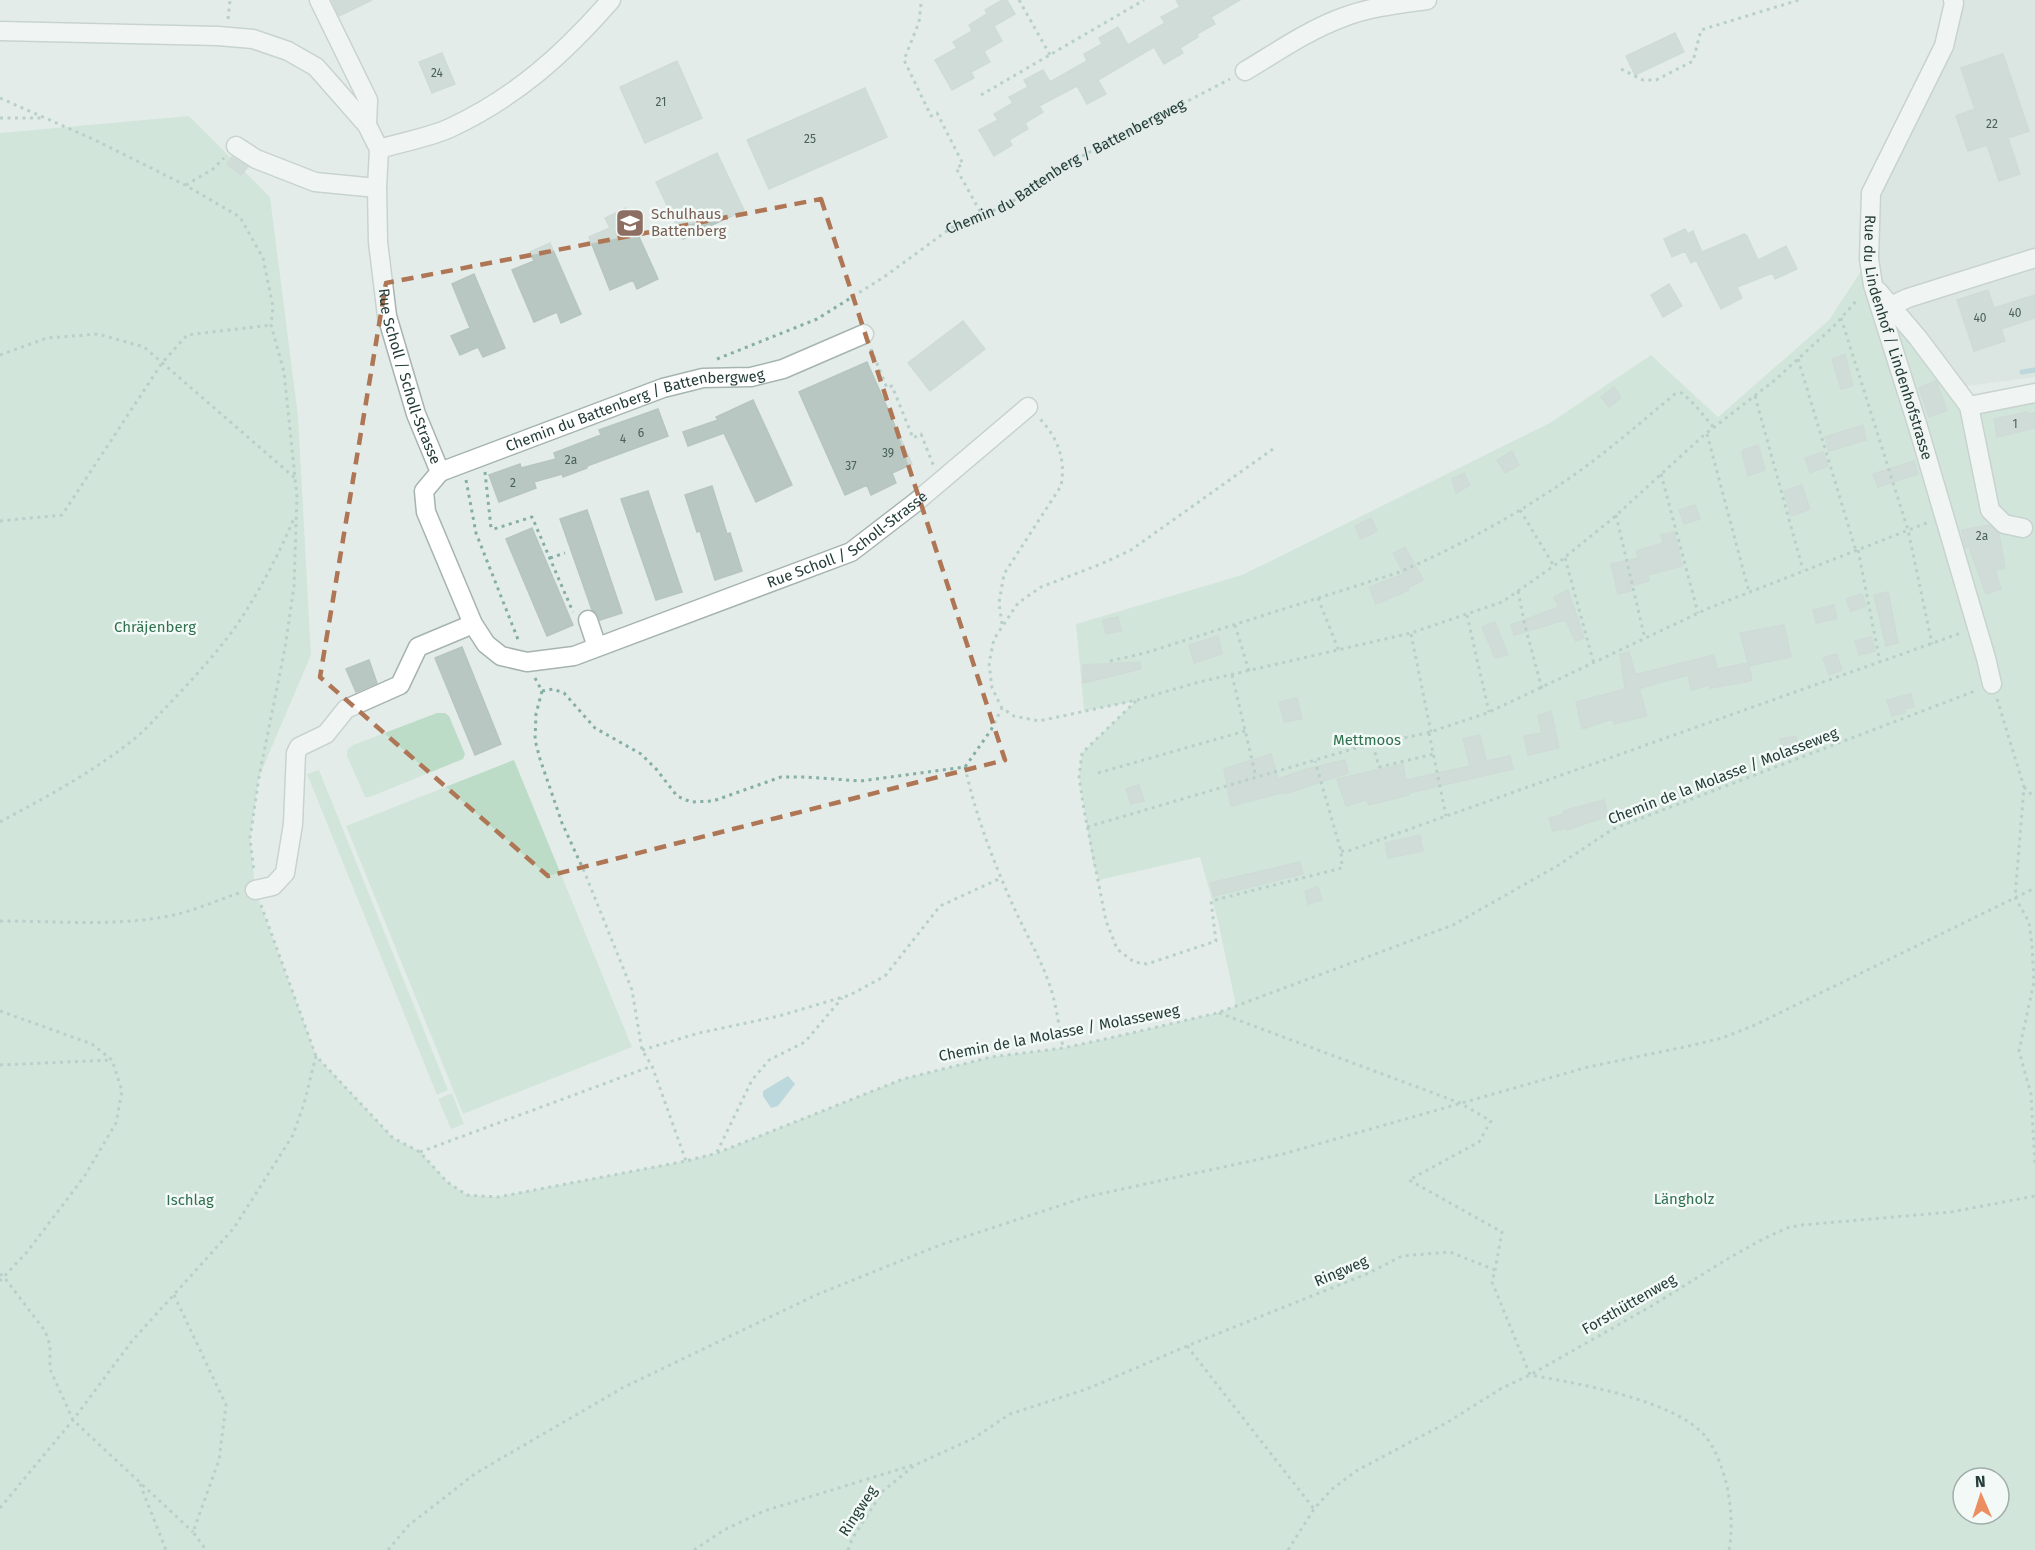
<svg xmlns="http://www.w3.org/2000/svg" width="2035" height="1550" viewBox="0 0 2035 1550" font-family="'Fira Sans',sans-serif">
  <rect width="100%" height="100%" fill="#e3ece9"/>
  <path fill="#d1dcd8" d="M1953 0H2035V377L1967 386 1907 317 1873 285 1871 193 1894 144Z"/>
  <path fill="#bddcc8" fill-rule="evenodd" d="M189 116 270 197 298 416 311 655 259 777 250 838 255 890 316 1056 393 1138 420 1152 447 1182 467 1195 498 1197 686 1161 717 1153 903 1079 991 1057 1063 1048 1110 1038 1217 1013 1236 1006 1218 921 1200 857 1099 880 1093 863 1079 777 1082 753 1136 701 1084 711 1076 624 1242 575 1550 423 1651 355 1718 417 1829 320 1869 259 1873 285 1967 386 1981 409 2035 401V1550H0V133ZM1963 1478H1999V1514H1963Z
    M437 713H445L449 716 465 754 463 759 370 797H365L347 756V750L353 745Z
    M514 760 632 1047 463 1114 346 826Z
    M319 770 448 1090 437 1095 307 774Z
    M452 1093 464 1124 451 1129 438 1099Z"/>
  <path fill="#8ebfce" d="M788 1076 795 1084 778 1106 771 1108 763 1096V1091Z"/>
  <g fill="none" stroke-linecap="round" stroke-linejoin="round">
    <path stroke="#8ebfce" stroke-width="5" d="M2022 372 2035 370"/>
  </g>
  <path fill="#b8c7c2" stroke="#b6c5c0" stroke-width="1.5" d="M332 0H372L339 16Z
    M1002 0H1007L1015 14 994 26 1002 41 984 51 990 62 971 72 974 78 952 90 935 60 957 48 953 42 972 31 969 25 987 14 985 10Z
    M1176 0H1240L1211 17 1215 24 1197 34 1198 37 1180 48 1183 53 1164 64 1154 47 1098 80 1106 94 1087 104 1077 86 1039 106 1043 112 1025 123 1028 129 1009 140 1012 145 994 156 979 130 998 120 994 114 1013 103 1009 97 1028 87 1024 80 1043 70 1050 82 1087 61 1084 54 1102 44 1099 38 1118 27 1128 45 1165 23 1161 17 1180 7Z
    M1675 33 1684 52 1635 75 1626 56Z
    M442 53 455 84 432 93 419 62Z
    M2003 54 2029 131 2008 138 2020 174 1999 181 1987 145 1968 151 1956 116 1975 109 1961 68Z
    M677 61 702 118 645 143 620 87Z
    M865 88 887 137 769 189 747 140Z
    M717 153 744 210 683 239 656 182Z
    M232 157 248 167 241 175 227 164Z
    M626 208 658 279 637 289 633 280 610 290 589 237 610 228 605 218Z
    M1685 229 1688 234 1693 231 1702 252 1744 234 1747 236 1758 260 1786 246 1797 269 1775 279 1773 273 1737 287 1742 298 1721 309 1696 260 1691 263 1685 251 1672 257 1664 239Z
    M550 243 581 314 561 323 557 312 534 322 512 270 534 261 530 252Z
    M474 274 505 348 483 357 478 347 460 355 451 336 470 328 452 284Z
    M1669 284 1682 306 1663 317 1651 295Z
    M1988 290 1994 308 2035 295V318L2001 329 2005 341 1974 351 1957 300Z
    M963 321 985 349 930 391 908 363Z
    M1845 354 1853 386 1841 389 1832 359Z
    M867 362 912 464 892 473 896 483 871 495 867 485 845 495 799 392Z
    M1936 381 1947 410 1929 417 1919 388Z
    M1614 387 1621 398 1609 407 1601 397Z
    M753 400 792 485 756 502 724 433 688 446 683 432 718 420 716 417Z
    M658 409 668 436 587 466V468L563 477 562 474 534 482 536 488 499 502 489 475 520 464 521 468 556 459 554 453 601 435 599 430Z
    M2027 412V414L2035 413V428L1997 437 1994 419Z
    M1863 425 1866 440 1829 451 1825 437Z
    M1758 445 1765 470 1748 476 1742 453H1743V450Z
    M1512 451 1519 465 1505 473 1497 460Z
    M1823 452 1828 466 1810 473 1805 458Z
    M1914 461 1918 474 1878 487 1873 474Z
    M1464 473 1470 485 1456 493 1452 479Z
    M1802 485 1810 509 1791 516 1784 491Z
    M712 486 727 534 730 533 742 571 715 580 700 531 697 532 685 495Z
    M648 491 682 592 656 600 621 499Z
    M1695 505 1700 519 1684 524 1679 510Z
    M587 510 622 613 600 620 596 612 592 610 560 519Z
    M1371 518 1377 531 1361 539 1355 526Z
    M1989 525 1999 534 2005 568 1995 570 2001 589 1986 594 1969 547 1965 548 1962 530Z
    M532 528 573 625 547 636 506 539Z
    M1674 532 1682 566 1648 575 1649 581 1630 586 1631 591 1618 594 1611 564 1638 558 1636 551 1663 543 1661 535Z
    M1405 547 1423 580 1408 588 1409 590 1376 604 1369 587 1404 574 1393 553Z
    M1568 590 1584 638 1576 641 1565 620 1514 635 1511 625 1559 607 1554 597Z
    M1888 592 1898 643 1886 646 1874 595Z
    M1862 594 1866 606 1851 611 1846 599Z
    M1834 605 1837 619 1816 623 1813 610Z
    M1118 617 1121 631 1106 634 1103 620Z
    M1495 622 1508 655 1495 658 1482 627Z
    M1784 625 1791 657 1749 666 1752 680 1750 681 1710 688V685L1691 690 1688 675 1644 687 1639 689 1647 716 1614 724 1613 719 1582 729 1576 702 1625 689 1620 654 1629 652 1635 673 1638 674 1714 655 1717 669 1748 663 1740 633Z
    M1218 636 1222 654 1194 663 1189 645Z
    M1871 637 1875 651 1859 655 1855 641Z
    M462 647 501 744 475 755 435 658Z
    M1837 654 1842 670 1829 675 1823 658Z
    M369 660 377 683 356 692 346 669Z
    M1140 662 1141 669 1083 683V665Z
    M1911 694 1914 707 1904 709 1905 713 1892 716 1887 700Z
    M1297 698 1302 719 1284 722 1279 702Z
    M1551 711 1559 748 1528 755 1524 736 1542 733 1538 716Z
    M1480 735 1486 761 1510 756 1513 769 1409 793V795L1369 805 1366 800 1346 806 1337 779 1403 764 1406 780 1470 766 1463 739Z
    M1796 736 1800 753 1784 757 1780 739Z
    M1271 754 1278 779 1307 769 1345 760 1348 773 1285 794V792L1231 806 1224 769Z
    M1139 785 1144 801 1131 804 1126 789Z
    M1604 800 1608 816 1567 830 1566 828 1553 831 1549 818 1564 814 1563 811Z
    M1420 835 1423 851 1388 858 1385 843Z
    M1300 862 1303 874 1214 896 1210 883Z
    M1318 887 1322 900 1308 904 1305 891Z"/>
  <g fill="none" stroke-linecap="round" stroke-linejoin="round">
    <g stroke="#a6b4b0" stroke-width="21">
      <g id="minor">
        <path d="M319 0 368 100 367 125"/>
        <path id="s2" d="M1953 0 1954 3 1944 46 1871 193 1869 259 1873 285 1918 427 1986 658 1992 684"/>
        <path id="s3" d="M0 31 218 36 253 39 288 51 316 67 367 125 379 149 377 188 378 242 387 316 416 414 440 472 424 491 426 512 473 624 486 644 501 656 527 662 574 656 851 552 916 502 1028 407"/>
        <path d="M1245 71C1277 52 1308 30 1344 17 1370 7 1399 4 1427 0"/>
        <path d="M236 146 256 159 315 182 377 188"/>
        <path d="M379 149C402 142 428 138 450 128 516 97 563 55 611 0"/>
        <path d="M1878 291 1918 338 1969 406 2035 393"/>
        <path d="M1891 306 1908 298 2035 258"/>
        <path d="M1969 406 1990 510 2004 524 2023 528"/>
        <path id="s4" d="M440 472 663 388 703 378 751 377 783 369 864 334"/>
        <path d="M588 620 597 647"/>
        <path d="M255 890 273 886 285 873 293 824 296 753 299 747 326 734 346 709 400 685 418 647 473 624"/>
      </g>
    </g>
    <g stroke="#85aea5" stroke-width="3" stroke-dasharray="3 4.5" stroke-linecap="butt">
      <path d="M1019 0 1050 55"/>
      <path d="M921 4 919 22 904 60 931 116 937 113 963 164 956 168 982 215"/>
      <path d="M228 19 230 0"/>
      <path d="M1621 69 1643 80H1656L1693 61 1701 30 1799 0"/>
      <path d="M981 95 1144 0"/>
      <path d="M0 98 95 140 185 185 240 217 263 258 273 307 271 325 284 372 297 497 294 586 285 648 259 777 250 838 254 872"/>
      <path d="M0 118H42"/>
      <path d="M186 185 213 169 224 158"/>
      <path d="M1841 318 1908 530 1932 644"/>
      <path d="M871 349 887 388 892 386 913 438 921 434 934 467"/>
      <path d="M0 355 47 338 98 334 144 347 295 478"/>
      <path id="s1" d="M717 359 817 319 884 277 951 228 1007 205 1063 166 1230 79"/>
      <path d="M1798 359 1856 551"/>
      <path d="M1755 396 1803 570"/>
      <path d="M1707 434 1749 592"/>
      <path d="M1273 449 1131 550 1101 564 1041 587 1018 603 994 639 989 663 992 688 1002 708 1014 716 1039 721 1137 700 1199 682 1411 633 1502 602 1554 566 1612 519 1704 435 1775 380 1834 326 1858 299"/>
      <path d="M485 472 491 528 494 529 532 517 573 612"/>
      <path d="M1661 474 1698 613"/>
      <path d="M466 480 476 533 519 642"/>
      <path d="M1520 510 1554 566"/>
      <path d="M1616 515 1645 639"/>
      <path d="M0 521 62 515 162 363 187 335 271 325"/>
      <path d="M1858 550 1880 662"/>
      <path d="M550 558 565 553"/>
      <path d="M1565 558 1594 664"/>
      <path d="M1518 591 1525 626 1542 689"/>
      <path d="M1318 598 1339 651"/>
      <path d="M1467 615 1489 712"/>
      <path d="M1002 624 999 603 1004 574 1061 486C1066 460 1058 438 1040 419"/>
      <path d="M1235 625 1249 671"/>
      <path d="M1411 634 1431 732"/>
      <path d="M1110 661 1145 653 1397 573C1458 547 1516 515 1571 477 1607 452 1641 422 1675 394L1682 393 1695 405 1714 428"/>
      <path d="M1232 675 1256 777"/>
      <path d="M535 678 542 691 536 714 535 740 540 759 562 823 584 871 632 990 642 1050 652 1066 686 1161"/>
      <path d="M542 691 553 689 564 693 595 728 641 754 657 770 677 796 691 802 713 801 781 777H805L861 781 965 767 991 730 1002 708"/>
      <path d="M1997 699 2024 787 2015 897"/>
      <path d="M1136 701 1082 753 1079 777 1084 810 1106 921 1117 949 1134 962 1147 964 1216 941 1211 901 1342 868 1341 851 1315 761"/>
      <path d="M1429 733 1446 816"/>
      <path d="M1373 745 1379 767 1434 754"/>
      <path d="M965 767C975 813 992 858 1011 901 1024 931 1041 958 1051 989 1057 1008 1059 1028 1063 1047"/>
      <path d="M1098 773 1245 731"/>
      <path d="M2024 787 2035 798"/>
      <path d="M0 822C48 796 97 770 139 735 151 724 162 711 174 699 199 672 226 643 246 611 264 582 281 550 294 518"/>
      <path d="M1087 827 1356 748 1427 733 1487 713 1709 608 1929 522"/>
      <path d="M1341 851H1348L1961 633"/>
      <path d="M2015 897 2029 922 2032 945 2034 982 2019 1051 2031 1094 2035 1165"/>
      <path d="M261 905 316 1056 393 1138 420 1152 447 1182 467 1195 498 1197 686 1161 717 1153 903 1079 991 1057 1063 1048 1110 1038 1217 1013 1236 1006 1453 925 1557 866 1613 829 1975 691"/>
      <path d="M0 921C58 921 116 927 174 915 196 910 218 900 239 893"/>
      <path d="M0 1011 92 1044 112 1060 122 1091 116 1123 84 1177 27 1252 0 1281"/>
      <path d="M1219 1013 1460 1103 1491 1121 1479 1142 1409 1180 1502 1232 1495 1270"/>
      <path d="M642 1050 699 1033 779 1016 850 995 885 976 940 906 1001 878"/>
      <path d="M0 1065 112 1060"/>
      <path d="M420 1152 652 1066"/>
      <path d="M717 1152 752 1080 769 1060 805 1042 842 998"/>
      <path d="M0 1274 4 1277 45 1331 50 1345V1369L73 1420 193 1532"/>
      <path d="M174 1295 226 1405 219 1460 193 1532 206 1550"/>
      <path d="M1187 1346 1314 1509"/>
      <path d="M140 1484 166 1550"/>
      <path d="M0 1508 73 1420 132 1341 234 1228 293 1135 304 1104 316 1056"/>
      <path d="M388 1550 409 1525 476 1473 624 1387 816 1295 940 1245 1086 1197 1283 1154 1588 1067 1689 1046 1722 1038 1755 1025 2035 888"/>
      <path d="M694 1550 724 1530 764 1511 913 1465"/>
      <path d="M848 1550 852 1539 883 1491 915 1465 974 1438 1010 1414 1087 1389 1187 1346 1369 1273 1402 1256 1450 1252 1495 1270 1492 1282 1530 1375C1576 1383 1675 1400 1705 1436 1716 1449 1723 1470 1727 1486 1731 1507 1733 1529 1729 1550"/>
      <path d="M1288 1550 1314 1509 1332 1489 1356 1471 1448 1422 1502 1388 1530 1375 1653 1305 1729 1258 1765 1238 1787 1228 1802 1225 1951 1212 2035 1196"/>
    </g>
    <use href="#minor" stroke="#fff" stroke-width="18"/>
  </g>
  <path d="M0 0H2035V1550H0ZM821 199 1005 760 548 876 320 677 386 283Z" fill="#e3ece9" fill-opacity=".55" fill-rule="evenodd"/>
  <path fill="none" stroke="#af7655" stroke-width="4.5" stroke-dasharray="12 8" stroke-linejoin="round" d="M821 199 1005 760 548 876 320 677 386 283Z"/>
  <defs>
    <g id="school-square" transform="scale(1.5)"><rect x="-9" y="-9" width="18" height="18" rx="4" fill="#8d6e63" stroke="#f3f9f6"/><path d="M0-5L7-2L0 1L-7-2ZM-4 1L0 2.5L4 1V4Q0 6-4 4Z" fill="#fff"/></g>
  </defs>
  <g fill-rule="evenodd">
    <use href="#school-square" x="630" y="223"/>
  </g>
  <g text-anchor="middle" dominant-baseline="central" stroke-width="5" stroke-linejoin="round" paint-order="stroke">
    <g font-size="12" fill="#49605a">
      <text x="437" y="73">24</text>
      <text x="661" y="102">21</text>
      <text x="1992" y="124">22</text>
      <text x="810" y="139">25</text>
      <text x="2015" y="313">40</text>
      <text x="1980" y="318">40</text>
      <text x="2015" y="424">1</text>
      <text x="641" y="433">6</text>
      <text x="623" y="439">4</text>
      <text x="888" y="453">39</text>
      <text x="571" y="460">2a</text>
      <text x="851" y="466">37</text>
      <text x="513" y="483">2</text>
      <text x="1982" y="536">2a</text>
    </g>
    <g font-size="15" fill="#243d38" stroke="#f3f9f6">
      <text stroke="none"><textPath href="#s1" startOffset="400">Chemin du Battenberg / Battenbergweg</textPath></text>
      <text stroke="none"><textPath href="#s2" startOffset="360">Rue du Lindenhof / Lindenhofstrasse</textPath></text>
      <text stroke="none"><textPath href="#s3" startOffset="658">Rue Scholl / Scholl-Strasse</textPath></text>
      <text stroke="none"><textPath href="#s4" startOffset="206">Chemin du Battenberg / Battenbergweg</textPath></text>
      <text stroke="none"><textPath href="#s3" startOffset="1342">Rue Scholl / Scholl-Strasse</textPath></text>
      <text transform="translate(1723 776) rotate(-21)">Chemin de la Molasse / Molasseweg</text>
      <text transform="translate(1059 1033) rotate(-11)">Chemin de la Molasse / Molasseweg</text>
      <text transform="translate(1341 1271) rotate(-23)">Ringweg</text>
      <text transform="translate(1629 1304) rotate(-30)">Forsthüttenweg</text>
      <text transform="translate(858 1511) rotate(-57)">Ringweg</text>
    </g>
    <g font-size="15" fill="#785e54" stroke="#f3f9f6" text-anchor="start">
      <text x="651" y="214">Schulhaus<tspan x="651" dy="17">Battenberg</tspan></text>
    </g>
    <g font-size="15" fill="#30714f" stroke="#f3f9f6">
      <text x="155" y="627">Chräjenberg</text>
      <text x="1367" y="740">Mettmoos</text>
      <text x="1684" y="1199">Längholz</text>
      <text x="190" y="1200">Ischlag</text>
    </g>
  </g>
  <g transform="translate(1981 1496) rotate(357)"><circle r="28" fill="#f3f9f6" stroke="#a0aeaa" stroke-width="1.5"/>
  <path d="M0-4.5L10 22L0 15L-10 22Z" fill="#eb8f62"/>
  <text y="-9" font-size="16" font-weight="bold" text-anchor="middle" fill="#243d38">N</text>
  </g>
</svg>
